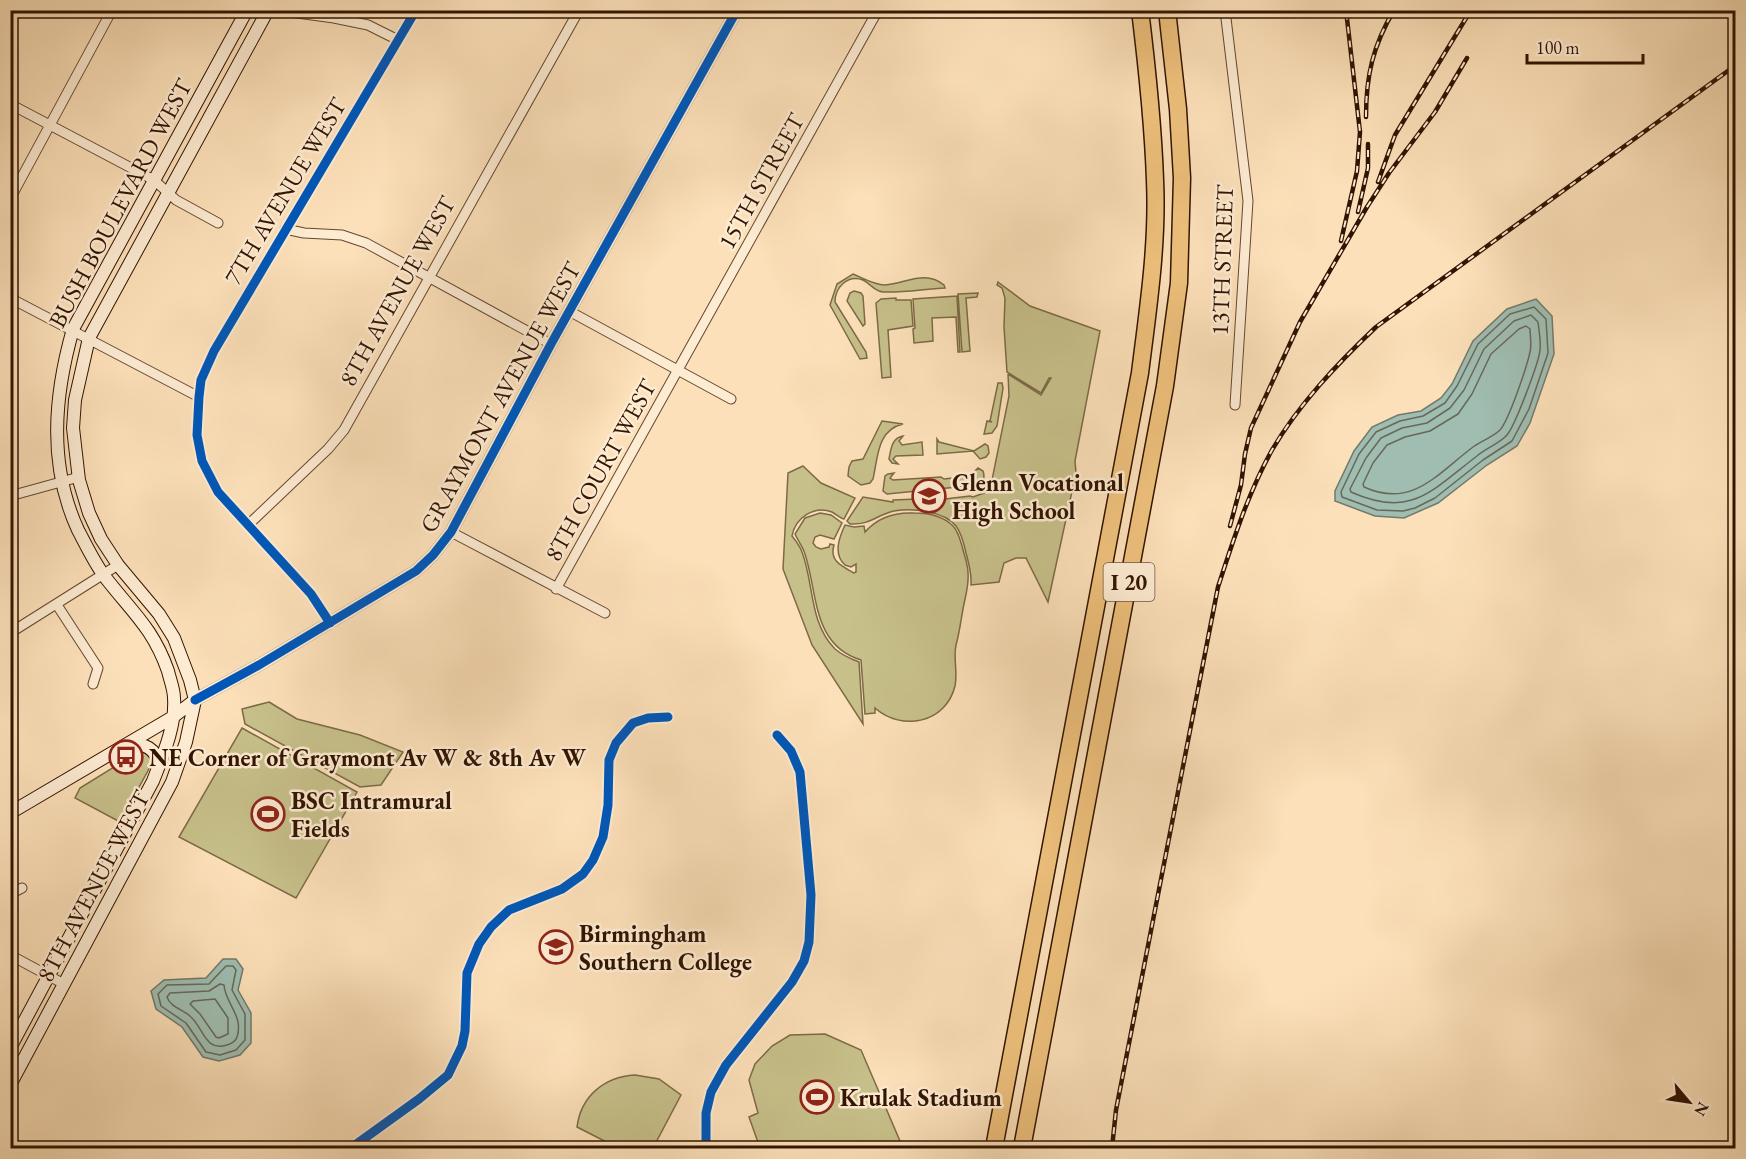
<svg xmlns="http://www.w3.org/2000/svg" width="1746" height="1159" viewBox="0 0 1746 1159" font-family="'EB Garamond',serif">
  <rect width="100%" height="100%" fill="#fce0b9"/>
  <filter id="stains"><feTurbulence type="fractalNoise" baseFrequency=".00333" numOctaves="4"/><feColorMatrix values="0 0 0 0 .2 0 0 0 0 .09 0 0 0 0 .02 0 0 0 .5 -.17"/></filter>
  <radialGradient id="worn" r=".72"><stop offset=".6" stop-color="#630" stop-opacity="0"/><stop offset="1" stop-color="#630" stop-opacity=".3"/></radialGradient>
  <path fill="#c7c08a" stroke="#7c6a46" stroke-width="1.5" d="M853 274C863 278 874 285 885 285 907 283 925 270 944 285L945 288C924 289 903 293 883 292 874 291 871 284 863 280 847 274 835 288 835 302L866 352 867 358 860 359 830 305 837 284Z
    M998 282 1030 306 1100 331 1075 461 1076 473 1048 602 1026 558H1016L1004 563 999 582 971 585C972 574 969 564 966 553 964 544 962 534 956 526 944 511 913 508 894 511 876 515 871 525 850 524L847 521 863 497 893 502V500L943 498 945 499 970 496 973 497 984 493 991 485 1009 396 1008 374 1041 395 1051 378H1049L1041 393 1007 372 1004 327 1005 298 1002 288 997 285Z
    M854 291 861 293 863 296 865 324 863 326 847 301 850 293Z
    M978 293 977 297 966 298 970 351 962 352 958 294Z
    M957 296 960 352H958L956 317 932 318 933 341 914 343 913 329 915 328 913 299Z
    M896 298V300H911L913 326 888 330 891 377 882 378 876 303 881 299Z
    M998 383H1002L1003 388 997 426 992 433 984 434 987 421 992 422 990 421Z
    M882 421 903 424C877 430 878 457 873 479L870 483 861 485 848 476 849 467 852 461 863 459Z
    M903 436 899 441 902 445 922 442 923 455 896 456 893 459 898 464 892 463 889 459C891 448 892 438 903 436Z
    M937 439 939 442 974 451 985 444 988 446 989 453 986 457 980 459 973 451 937 454Z
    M803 466 821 483 855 498 844 519C840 518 836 514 832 512 814 505 795 518 792 536 796 541 800 546 802 552 814 583 809 623 835 649 842 655 851 659 859 662L863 724 812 645 783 569 788 473Z
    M978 468 983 471C985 477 984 482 978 485L887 494 883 491 885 476 888 474 894 473 890 478 893 480 941 477 944 479 970 476Z
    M820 513 831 515 842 523 834 539 820 535 815 537 813 543 816 547 821 549 829 547 830 544 834 545C829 561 842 566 854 573L856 572V564L851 567 845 565C833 554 839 538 845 525L854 527 864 526 865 532C878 517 894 512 914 513 927 513 943 516 953 526 958 531 960 539 962 546 964 555 968 564 968 573 969 584 966 594 964 604 961 618 960 631 956 645 953 658 958 672 955 686 946 723 902 732 875 708V713L865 714 861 660C812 645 818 594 805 554 803 547 798 541 795 534L805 518Z
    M269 702 297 719 360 735 403 752 381 785 360 787 245 724 242 709Z
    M242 728 357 792 296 898 179 837Z
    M140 751C148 754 153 758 150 767L120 822 75 798 80 788Z
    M825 1034 861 1050 903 1148H760L749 1117 758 1113 749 1080 755 1064 772 1046 790 1035Z
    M635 1075 659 1079 681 1095 653 1148H618L577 1127C581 1096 604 1077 635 1075Z"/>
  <path fill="#9fbdb1" stroke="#73796b" stroke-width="1.5" d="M1536 299 1552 316 1554 354 1530 423 1517 446 1487 465 1438 503 1404 518 1375 516 1335 501V491L1354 451 1372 427 1398 415 1421 411 1441 398 1452 384 1473 341 1507 309Z
    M223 959H236L243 969 238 990 251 1013V1043L240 1055 219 1061 203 1057 182 1027 156 1009 151 991 164 980 206 978Z"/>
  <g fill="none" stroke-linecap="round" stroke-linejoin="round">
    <path stroke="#686859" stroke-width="1.5" d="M1534 307 1546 319 1548 353 1529 409 1512 441 1483 460 1435 498 1415 508 1403 511 1377 510 1342 497 1341 492 1359 454 1376 432 1400 421 1423 416 1445 403 1457 386 1478 344 1510 314Z
      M1531 315 1538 322C1539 331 1541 341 1540 350 1539 362 1515 426 1507 435 1499 444 1486 448 1477 456 1431 491 1411 519 1351 492L1350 489 1366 458 1381 438 1402 428 1427 423 1450 408 1464 390 1484 349 1514 321Z
      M1526 326 1530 329C1530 336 1532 345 1530 352 1527 366 1509 420 1500 430 1493 437 1481 441 1473 447 1437 474 1412 509 1364 487L1363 484 1373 463 1387 445 1405 437 1430 431 1458 414 1472 394 1491 354 1519 329Z
      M226 966H233L236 970 232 990 245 1014V1040L236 1050 220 1055 206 1052 186 1023 161 1006 158 994 167 985 209 984Z
      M220 984 224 985C225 1003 244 1016 237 1037 236 1041 231 1044 227 1045 205 1052 204 1029 191 1017 184 1010 170 1007 167 997L170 993 209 991Z
      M215 999 228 1018V1034L219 1038 216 1037 200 1014 190 1004 193 1001Z"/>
    <g stroke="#64472f" stroke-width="11">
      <path id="minor" d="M275 10 334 18 368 25 398 40
        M1225 10 1248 201 1235 405
        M10 104 154 180 176 200 218 223
        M10 199 112 10
        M285 229 304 233 342 235 366 243 551 344
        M10 298 199 397
        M569 311 731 399
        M10 496 79 477
        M248 525 328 449 344 430 579 10
        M451 532 605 613
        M556 589 878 10
        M57 605 98 668 93 684
        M330 623 311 594 218 492 202 461 197 435 199 397 201 380 214 351 416 10
        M10 633 118 565
        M10 894 22 888
        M10 955 64 984
        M351 1148 419 1099 448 1075 462 1046 465 1031 467 973 479 944 491 927 509 910 562 889 583 874 593 860 603 837 608 805 609 760 616 743 633 723 648 718 668 717
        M706 1148V1113L711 1092 726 1065 792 982 804 961 809 942 811 895 800 772 791 751 777 735"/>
    </g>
    <g stroke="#64472f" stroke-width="13">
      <path id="tertiary" d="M195 700 259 665 416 571 433 555 451 532 551 344 737 10"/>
    </g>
    <g stroke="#311401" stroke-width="14">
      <path id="secondary" d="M129 743C145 744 156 748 159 765
        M10 813 173 717 195 700
        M10 1048 153 781C163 755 176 726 174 698 174 689 170 680 168 671 153 628 132 612 105 577 95 564 86 545 78 530 48 465 54 396 73 329L247 10
        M10 1085 172 782 186 742 195 700 190 680 174 638 159 614 118 565 101 539 89 513 79 480 73 428 75 400 89 338 268 10"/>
    </g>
    <g stroke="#311401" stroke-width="19">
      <path id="motorway" d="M994 1148 1140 373C1148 309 1158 244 1155 180 1153 123 1147 67 1140 10
        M1022 1148 1165 386 1179 283 1182 178 1178 109 1167 10"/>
    </g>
    <use href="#minor" stroke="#fdebd2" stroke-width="9"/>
    <use href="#tertiary" stroke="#fdebd2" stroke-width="10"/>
    <use href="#secondary" stroke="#fdebd2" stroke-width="12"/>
    <use href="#motorway" stroke="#eec07c" stroke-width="16"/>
    <g stroke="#311401" stroke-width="4.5">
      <path id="rail" d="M1366 117C1366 75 1373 46 1394 10
        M1378 182 1395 135 1471 10
        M1358 212 1368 168V144
        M1341 241 1357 171 1360 132 1346 10
        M1230 526 1241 485 1245 454 1251 428 1300 322 1367 207 1389 173 1435 112 1467 58
        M1112 1148 1116 1110 1218 587C1233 541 1248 493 1272 450 1299 404 1337 364 1376 327L1736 65"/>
    </g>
    <use href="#rail" stroke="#fdebd2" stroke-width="2" stroke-dasharray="7" stroke-linecap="butt"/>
    <g stroke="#fdebd2" stroke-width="13">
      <path id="cycleway" d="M330 623 311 594 218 492 202 461 197 435 199 397 201 380 214 351 416 10
        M195 700 259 665 416 571 433 555 451 532 551 344 737 10
        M351 1148 419 1099 448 1075 462 1046 465 1031 467 973 479 944 491 927 509 910 562 889 583 874 593 860 603 837 608 805 609 760 616 743 633 723 648 718 668 717
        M706 1148V1113L711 1092 726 1065 792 982 804 961 809 942 811 895 800 772 791 751 777 735"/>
    </g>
    <use href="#cycleway" stroke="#0057b8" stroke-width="9"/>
  </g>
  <defs>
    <g id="school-ring" transform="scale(1.725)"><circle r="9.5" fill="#fdebd2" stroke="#8f2418" stroke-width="1.5"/><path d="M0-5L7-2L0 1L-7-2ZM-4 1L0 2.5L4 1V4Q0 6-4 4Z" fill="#8f2418"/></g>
    <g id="bus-ring" transform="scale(1.725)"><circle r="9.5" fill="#fdebd2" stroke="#8f2418" stroke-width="1.5"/><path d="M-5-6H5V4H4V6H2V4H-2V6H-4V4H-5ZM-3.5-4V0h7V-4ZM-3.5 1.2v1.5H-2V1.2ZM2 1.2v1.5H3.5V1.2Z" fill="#8f2418"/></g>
    <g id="stadium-ring" transform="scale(1.725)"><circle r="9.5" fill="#fdebd2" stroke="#8f2418" stroke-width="1.5"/><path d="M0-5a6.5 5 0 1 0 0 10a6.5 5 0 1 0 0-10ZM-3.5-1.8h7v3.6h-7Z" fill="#8f2418"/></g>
    <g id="university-ring" transform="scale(1.725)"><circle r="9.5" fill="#fdebd2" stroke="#8f2418" stroke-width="1.5"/><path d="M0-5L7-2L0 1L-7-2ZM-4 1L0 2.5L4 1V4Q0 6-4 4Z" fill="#8f2418"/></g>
  </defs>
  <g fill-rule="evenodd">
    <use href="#school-ring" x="929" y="496"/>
    <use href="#bus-ring" x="126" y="757"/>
    <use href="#stadium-ring" x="268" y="814"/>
    <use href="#university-ring" x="556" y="947"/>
    <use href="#stadium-ring" x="817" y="1097"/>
  </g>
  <g text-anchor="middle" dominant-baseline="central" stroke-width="5" stroke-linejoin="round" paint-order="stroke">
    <rect fill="#fdebd2" stroke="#6e5440" stroke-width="1.5" x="1103.5" y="563" width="51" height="38" rx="4.5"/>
    <g font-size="22" font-weight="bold" fill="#311401">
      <text x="1129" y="582">I 20</text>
    </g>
    <g font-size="24" fill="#311401" stroke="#fdebd2">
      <text transform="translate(761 181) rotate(-61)">15TH STREET</text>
      <text transform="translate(285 191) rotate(-59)">7TH AVENUE WEST</text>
      <text transform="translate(120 203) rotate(-62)">BUSH BOULEVARD WEST</text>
      <text transform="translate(1222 260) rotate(-88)">13TH STREET</text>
      <text transform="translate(397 291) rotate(-61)">8TH AVENUE WEST</text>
      <text transform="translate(500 397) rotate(-61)">GRAYMONT AVENUE WEST</text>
      <text transform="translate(600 470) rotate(-61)">8TH COURT WEST</text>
      <text transform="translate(93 886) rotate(-62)">8TH AVENUE WEST</text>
    </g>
    <g font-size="24" font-weight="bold" fill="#311401" stroke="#fdebd2" text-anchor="start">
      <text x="952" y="482">Glenn Vocational<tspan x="952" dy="28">High School</tspan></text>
      <text x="149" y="757">NE Corner of Graymont Av W &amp; 8th Av W</text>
      <text x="291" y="800">BSC Intramural<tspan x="291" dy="28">Fields</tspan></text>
      <text x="579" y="933">Birmingham<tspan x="579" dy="28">Southern College</tspan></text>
      <text x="840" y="1097">Krulak Stadium</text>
    </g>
  </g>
  <rect width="1746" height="1159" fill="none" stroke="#fce0b9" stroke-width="36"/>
  <rect x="12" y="12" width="1722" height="1135" fill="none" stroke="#311401" stroke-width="3"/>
  <rect x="18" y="18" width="1710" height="1123" fill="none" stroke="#311401" stroke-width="1.5"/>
  <g transform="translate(1689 1102) rotate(119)" stroke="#fdebd2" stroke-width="4.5" paint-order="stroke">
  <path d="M0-4.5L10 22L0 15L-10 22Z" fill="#311401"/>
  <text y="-9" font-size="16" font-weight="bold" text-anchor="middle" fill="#311401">N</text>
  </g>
  <path d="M1527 54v9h116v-9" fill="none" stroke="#311401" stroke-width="3"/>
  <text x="1536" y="54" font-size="18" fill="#311401" stroke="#fdebd2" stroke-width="4.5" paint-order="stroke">100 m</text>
  <rect width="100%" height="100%" filter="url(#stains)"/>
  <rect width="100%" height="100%" fill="url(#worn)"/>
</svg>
